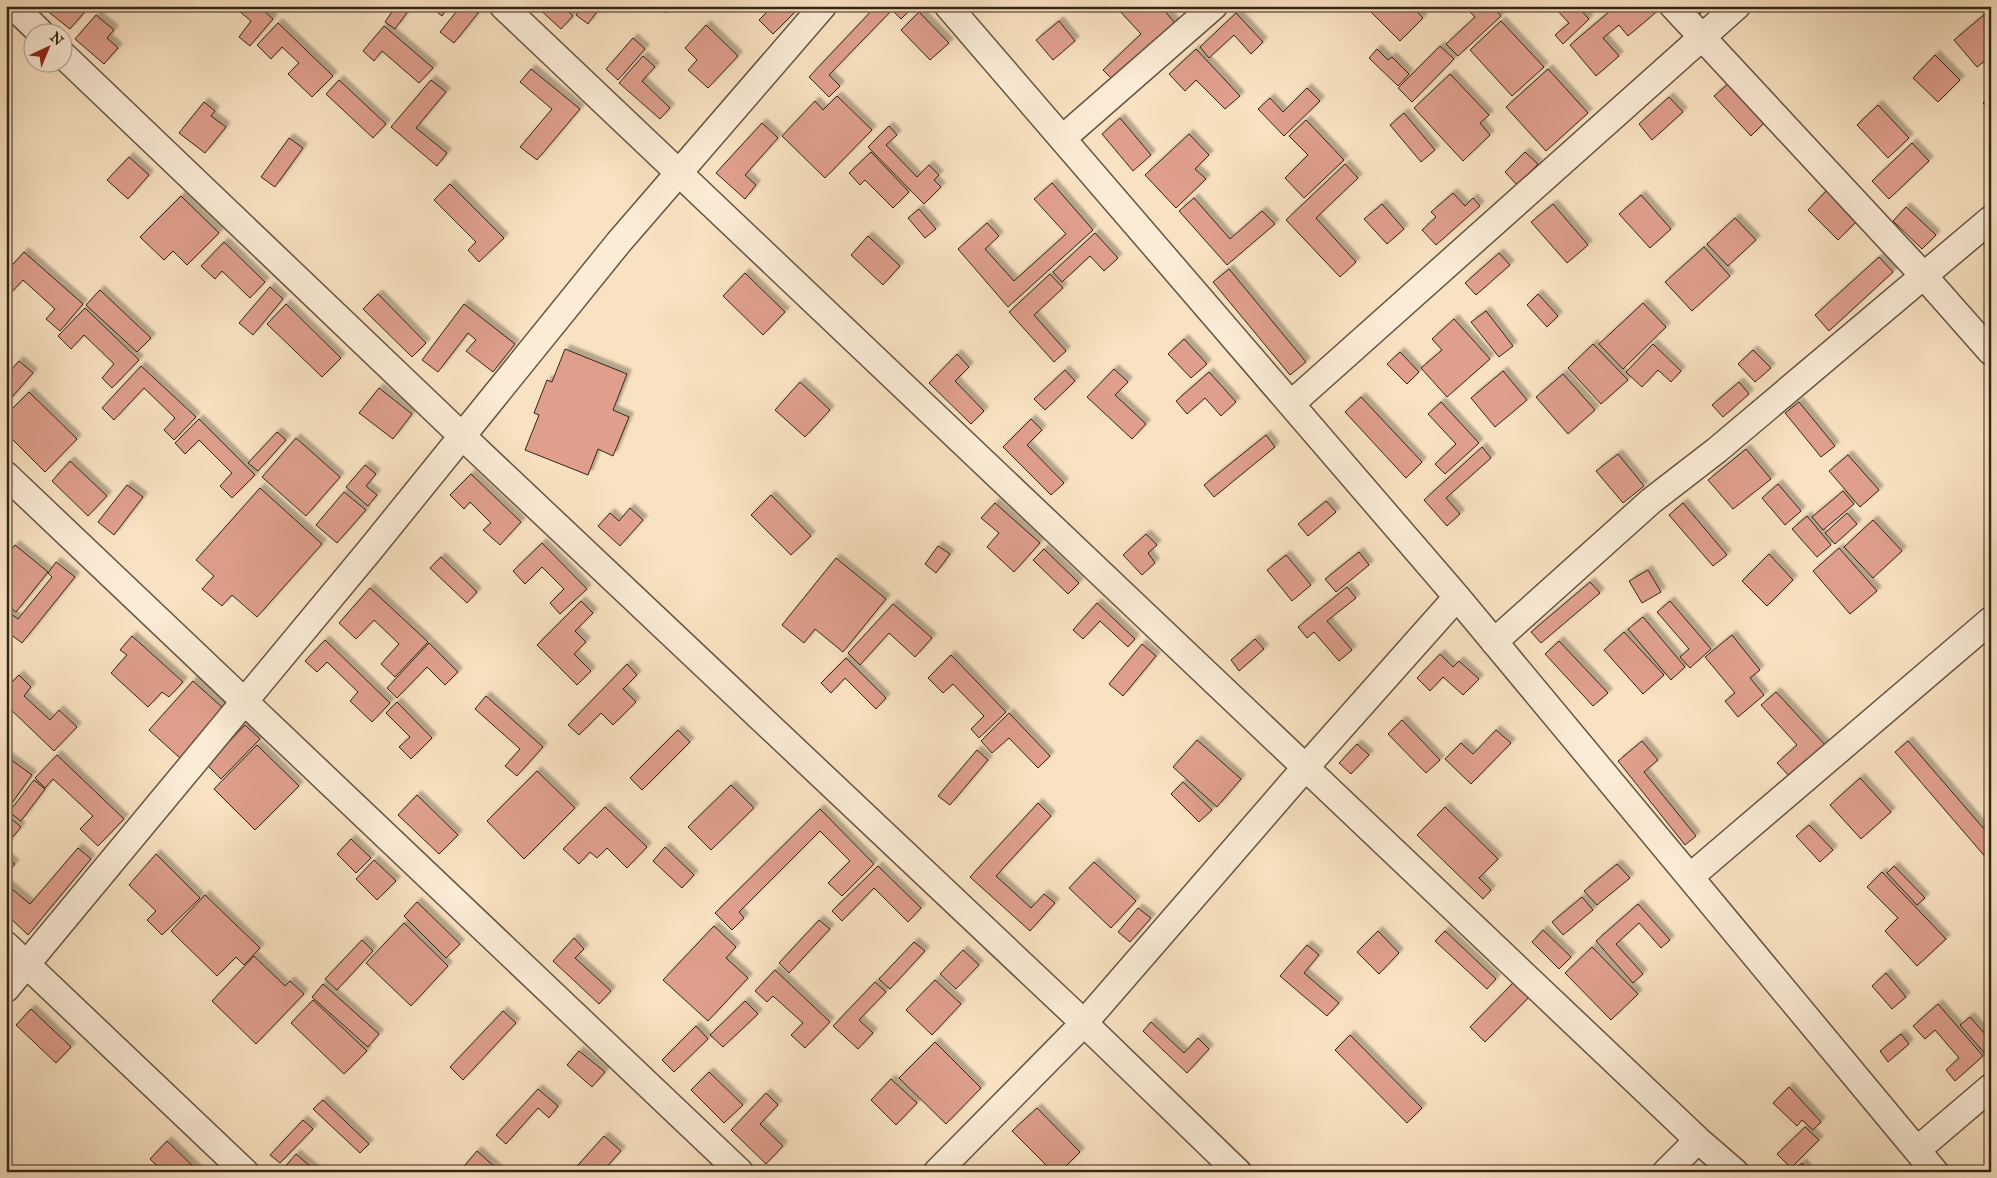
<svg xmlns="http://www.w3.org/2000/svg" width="1997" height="1178" viewBox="0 0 1997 1178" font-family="'IM FELL Great Primer',serif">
  <defs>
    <filter id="shadow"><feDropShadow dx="4.5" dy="-4.5" stdDeviation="1" flood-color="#0004"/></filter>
  </defs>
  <rect width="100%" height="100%" fill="#f9e2c1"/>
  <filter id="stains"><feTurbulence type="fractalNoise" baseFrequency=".004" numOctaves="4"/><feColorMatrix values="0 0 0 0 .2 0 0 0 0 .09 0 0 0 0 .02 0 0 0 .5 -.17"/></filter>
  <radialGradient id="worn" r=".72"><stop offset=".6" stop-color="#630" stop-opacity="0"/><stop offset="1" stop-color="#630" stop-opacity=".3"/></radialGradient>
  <path fill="#df9f8c" stroke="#342419" filter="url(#shadow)" d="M41 6H86L88 8 70 29Z
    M233 6H258L273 19 250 46 239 37 251 21Z
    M396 6H412L395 29 385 22Z
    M429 6H449L442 16Z
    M461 6 483 7 454 43 440 32Z
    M536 6H562L573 16 561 29Z
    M583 6H601L588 24 576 15Z
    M661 6H674L666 13Z
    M773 6H801L773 34 759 20Z
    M876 6 913 7 901 19 892 10 829 75 840 86 829 97 809 77Z
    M1115 6H1160L1176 24 1114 81 1103 70 1141 34Z
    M1365 6H1411L1423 18 1400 41Z
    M1468 6H1492L1501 16 1458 56 1446 44 1475 17 1466 8Z
    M1553 6H1577L1589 19 1563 44 1555 35 1569 23Z
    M1616 6H1660L1661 8 1628 36 1619 25 1603 38 1619 56 1596 76 1570 45Z
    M1693 6H1707L1700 14Z
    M1991 9V56L1977 67 1954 40Z
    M919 12 949 43 930 60 901 30Z
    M1236 13 1263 42 1251 54 1234 35 1209 58 1200 47Z
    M96 15 114 30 107 38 118 48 104 64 75 39Z
    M1059 21 1075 41 1053 60 1036 40Z
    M1501 21 1544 67 1512 96 1470 50Z
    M278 23 333 76 312 97 288 74 299 63 282 47 271 59 257 45Z
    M706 25 738 56 708 88 688 70 697 60 685 48Z
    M384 26 433 68 419 83 382 51 374 61 363 51Z
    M633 38 645 49 618 80 606 69Z
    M1440 46 1454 59 1412 102 1398 88Z
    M1196 49 1240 96 1225 109 1196 80 1185 91 1169 74Z
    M1377 49 1388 60 1392 57 1409 74 1398 86 1369 58Z
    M1935 55 1960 80 1938 102 1913 78Z
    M643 56 655 67 642 81 670 108 660 119 619 83Z
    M531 69 580 109 537 160 520 147 552 109 520 82Z
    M1548 69 1588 113 1546 151 1506 107Z
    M1450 74 1489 115 1480 123 1490 135 1463 161 1414 108Z
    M339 80 386 124 373 138 326 94Z
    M431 80 446 92 416 128 447 153 437 166 391 127Z
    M1729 83 1765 122 1751 136 1714 96Z
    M1307 88 1320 101 1284 136 1258 109 1270 98 1283 112Z
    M837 96 872 130 825 178 782 136 815 101 823 110Z
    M1991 96V111L1983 103Z
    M1669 97 1683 112 1652 140 1639 124Z
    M204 102 215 111 211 116 226 127 205 153 179 133Z
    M1878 105 1909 138 1888 158 1857 125Z
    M1404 113 1435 150 1421 162 1390 125Z
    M1120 118 1151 155 1133 171 1102 134Z
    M1306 120 1344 160 1304 198 1285 178 1308 155 1289 136Z
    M762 123 778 138 745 175 756 185 745 199 716 173Z
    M889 126 897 135 886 145 917 177 929 165 939 175 934 180 941 187 924 204 868 147Z
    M1189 134 1209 155 1195 169 1206 179 1176 208 1145 175Z
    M289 138 303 148 275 187 261 177Z
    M1912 143 1929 161 1889 199 1872 181Z
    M871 152 909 192 893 208 865 180 860 185 849 173Z
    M1525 152 1538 164 1517 185 1505 172Z
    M129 157 149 175 128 199 107 180Z
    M1345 164 1358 178 1316 218 1356 262 1340 277 1286 220Z
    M1052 183 1093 230 1008 307 958 249 987 223 999 236 985 249 1014 281 1066 234 1034 199Z
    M450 184 504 238 479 262 468 250 476 242 434 200Z
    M1827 190 1858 220 1838 240 1808 210Z
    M1453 193 1465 206 1473 198 1480 206 1436 245 1422 230 1436 217 1431 212Z
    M1641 195 1671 229 1650 248 1619 214Z
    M181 196 219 233 187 265 173 251 164 260 140 237Z
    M1194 198 1230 239 1262 211 1275 224 1227 265 1179 211Z
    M1382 204 1404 229 1387 244 1364 219Z
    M1553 204 1588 245 1567 263 1531 222Z
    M1906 207 1936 235 1922 249 1893 221Z
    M919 209 936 229 925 238 908 218Z
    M1735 218 1756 240 1728 266 1707 244Z
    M1095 233 1118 258 1104 271 1090 256 1062 282 1053 272Z
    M868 236 900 266 883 285 851 255Z
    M224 242 265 282 250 298 222 271 215 279 201 266Z
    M1704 247 1730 276 1692 311 1665 282Z
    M24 252 83 304 60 331 46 319 55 309 23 280 9 295 6 293V272Z
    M1499 253 1510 265 1476 295 1465 283Z
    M1879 257 1893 272 1829 331 1815 315Z
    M1229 269 1306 362 1290 375 1213 282Z
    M745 273 785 312 763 335 723 296Z
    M1050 274 1063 288 1034 315 1066 351 1054 362 1009 312Z
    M270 287 283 299 253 335 239 323Z
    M100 290 151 338 137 352 86 305Z
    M378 294 426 343 412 357 363 309Z
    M1538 294 1558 316 1547 327 1527 305Z
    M1643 303 1666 327 1623 369 1599 344Z
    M286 304 341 358 322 377 267 324Z
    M464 304 515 344 493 372 466 351 476 340 468 333 438 372 422 360Z
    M85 308 139 360 112 388 102 378 114 364 84 335 71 349 58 336Z
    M1486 311 1513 346 1499 357 1471 322Z
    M1454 319 1490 359 1447 397 1421 368 1442 350 1432 339Z
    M1184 339 1207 364 1191 378 1168 354Z
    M1593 344 1628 380 1601 404 1568 368Z
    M1653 344 1681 371 1671 382 1658 370 1642 387 1626 372Z
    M565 349 627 374 613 410 629 417 613 456 598 449 588 475 525 450 539 415 534 413 547 380 552 382Z
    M1753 350 1771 368 1755 382 1738 364Z
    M1400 352 1419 372 1407 384 1387 364Z
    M957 354 969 367 955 381 984 411 971 424 929 383Z
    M19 361 33 373 6 404V376Z
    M141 366 196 417 174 440 164 430 175 418 144 388 114 420 102 408Z
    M1114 369 1128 382 1115 395 1146 424 1132 439 1087 397Z
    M1065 370 1075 381 1045 410 1034 399Z
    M1503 371 1527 400 1495 427 1471 398Z
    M1209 372 1236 402 1221 416 1205 398 1187 414 1176 401Z
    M1563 374 1595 410 1568 434 1536 397Z
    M800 382 830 410 805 437 775 410Z
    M1739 382 1749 394 1723 417 1712 405Z
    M379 388 412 414 393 439 359 413Z
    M29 392 77 439 45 472 6 433V415Z
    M1361 397 1422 462 1406 478 1345 412Z
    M1441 402 1479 443 1445 474 1435 464 1456 444 1428 414Z
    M1799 402 1835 446 1821 457 1785 413Z
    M199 419 255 475 232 498 220 486 232 473 199 440 185 454 175 443Z
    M1031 419 1042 430 1027 445 1064 483 1051 495 1003 447Z
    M277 432 286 440 258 471 248 463Z
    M1266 435 1275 447 1214 497 1204 485Z
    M296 438 340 477 306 516 262 477Z
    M1482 447 1491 458 1446 498 1460 514 1447 526 1424 500Z
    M1746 449 1771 479 1733 509 1708 480Z
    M1618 454 1644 486 1623 503 1596 471Z
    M1848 455 1879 490 1860 507 1829 471Z
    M70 461 107 496 88 516 52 481Z
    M365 465 376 474 366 486 377 495 368 506 346 487Z
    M471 474 521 522 500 545 483 530 491 523 470 502 464 509 450 495Z
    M1778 484 1801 511 1785 525 1762 498Z
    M127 485 143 497 114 535 98 522Z
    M260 488 322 544 257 617 232 595 222 606 202 589 214 576 196 560Z
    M1843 491 1854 504 1823 530 1812 517Z
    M344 492 366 510 337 543 316 525Z
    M771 495 811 536 791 555 751 515Z
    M1326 501 1336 512 1308 536 1298 524Z
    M995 503 1040 543 1014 572 987 547 999 533 981 518Z
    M1683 503 1727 555 1713 566 1669 515Z
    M630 508 643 520 620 546 598 526 610 513 619 521Z
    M1847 513 1857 524 1835 544 1825 533Z
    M1807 516 1831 545 1817 557 1792 529Z
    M1873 520 1902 551 1873 578 1844 547Z
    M1146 534 1157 545 1148 553 1155 563 1142 575 1123 555Z
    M542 543 587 589 560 614 550 603 564 589 542 567 525 584 513 571Z
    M15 545 48 572 16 612 6 604V556Z
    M938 546 950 554 936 573 925 564Z
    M1839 548 1877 591 1850 614 1813 571Z
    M1044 549 1079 583 1068 594 1033 560Z
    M1359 552 1369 565 1336 592 1325 579Z
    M1769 554 1793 580 1767 606 1742 581Z
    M1286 555 1311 585 1292 601 1267 570Z
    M441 557 477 592 467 603 430 568Z
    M836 558 886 599 843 652 815 629 804 643 782 625Z
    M56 562 75 577 22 643 6 631V610L18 619 52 577 48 573Z
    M1648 570 1661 592 1642 603 1629 581Z
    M1590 582 1600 593 1541 643 1531 632Z
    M1347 587 1356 598 1327 621 1352 650 1339 661 1314 632 1307 638 1298 627Z
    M370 588 428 642 395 677 381 664 399 644 374 620 356 639 339 623Z
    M581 601 593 613 575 631 586 642 574 654 591 671 577 685 537 645Z
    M1670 601 1711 649 1690 668 1680 657 1689 649 1657 612Z
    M1097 603 1135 639 1128 647 1100 621 1083 639 1073 630Z
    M893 604 932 638 915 657 889 633 860 665 848 653Z
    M1643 617 1685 667 1671 680 1628 629Z
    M1624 632 1664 675 1643 694 1604 650Z
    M1732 635 1760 670 1750 678 1764 695 1738 717 1725 701 1735 693 1705 657Z
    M132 636 183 682 169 697 162 692 148 707 111 673 127 655 120 650Z
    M1255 639 1264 649 1239 671 1231 660Z
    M325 640 390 703 372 722 350 701 358 692 327 662 317 672 305 661Z
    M1559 641 1608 693 1593 706 1545 654Z
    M429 643 458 672 445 685 427 667 397 698 387 688Z
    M1142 644 1156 656 1123 696 1109 684Z
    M1440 654 1453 667 1459 661 1479 679 1463 695 1443 677 1430 691 1417 678Z
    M951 655 1006 712 979 738 971 729 984 716 953 684 943 693 928 678Z
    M846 658 886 698 876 709 845 678 831 693 821 683Z
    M627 664 637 675 623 689 636 702 613 725 601 713 579 735 568 725Z
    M19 675 31 687 24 696 50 720 59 710 77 727 54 751 6 705V688Z
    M193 681 224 709 180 758 149 730Z
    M1776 692 1827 747 1792 779 1777 763 1797 745 1761 705Z
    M486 696 543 747 517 776 505 766 520 749 475 709Z
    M397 702 432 738 411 759 399 747 410 737 386 713Z
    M1009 713 1050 756 1038 768 1009 738 992 753 981 741Z
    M1402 720 1440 760 1426 773 1388 734Z
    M245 725 260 739 221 779 207 765Z
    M678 730 690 742 642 790 630 778Z
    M1496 730 1511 743 1471 784 1445 759 1461 743 1473 754Z
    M1197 740 1241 779 1217 807 1173 767Z
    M1642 741 1658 760 1644 772 1696 836 1685 845 1618 761Z
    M1908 741 1991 837V858L1988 860 1895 752Z
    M1357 744 1369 755 1351 774 1339 763Z
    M257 745 299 786 255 830 214 789Z
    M977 750 988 760 950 805 938 796Z
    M57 755 124 819 98 846 80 829 93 816 53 779 45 788 35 778Z
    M6 756 32 775 6 811Z
    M537 771 575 808 524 859 487 821Z
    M1860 778 1891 812 1861 839 1830 805Z
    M34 780 45 789 21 821 9 812Z
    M1183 782 1212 810 1199 822 1171 794Z
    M731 785 754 808 711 850 688 827Z
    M417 795 458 835 439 854 398 815Z
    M1038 803 1051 816 996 876 1031 908 1044 894 1055 903 1030 931 970 877Z
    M605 807 647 847 627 868 607 848 597 858 590 852 579 864 563 849Z
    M1445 807 1498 859 1479 878 1491 890 1483 899 1417 835Z
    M820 809 874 864 842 896 828 883 850 861 820 831 739 912 744 918 732 930 715 913Z
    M9 817 21 827 6 845V820Z
    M1809 825 1833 850 1820 862 1796 836Z
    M351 839 371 858 356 873 337 854Z
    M665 847 694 875 682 888 653 861Z
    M78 848 91 859 28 935 6 914V884L30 904Z
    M156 854 200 898 162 935 147 920 156 911 129 885Z
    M6 857 15 864 6 874Z
    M374 860 396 881 377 900 356 879Z
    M1094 862 1136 901 1111 928 1069 888Z
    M1617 864 1630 878 1597 905 1584 891Z
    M878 866 921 908 908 922 874 888 842 921 832 911Z
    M1894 866 1925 898 1917 905 1887 873Z
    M1882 872 1946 939 1917 966 1885 931 1898 918 1867 887Z
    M205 895 260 948 244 965 236 957 217 976 171 931Z
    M1582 897 1593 910 1563 935 1552 922Z
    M417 902 460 944 446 958 404 916Z
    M1638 904 1670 940 1661 948 1639 923 1616 944 1643 974 1633 983 1596 941Z
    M1138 908 1151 918 1130 942 1118 932Z
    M819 920 830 929 789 973 779 963Z
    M404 923 448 966 411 1006 366 963Z
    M714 926 736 947 726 958 748 978 708 1021 663 980Z
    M1543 930 1571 957 1559 969 1532 942Z
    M1378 931 1399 953 1379 974 1357 952Z
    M1445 931 1496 979 1487 989 1435 941Z
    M574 938 584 949 575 958 611 991 599 1004 553 961Z
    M362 940 373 951 337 990 325 979Z
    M914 942 925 951 890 989 879 979Z
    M1307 945 1319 955 1304 973 1339 1003 1327 1016 1280 976Z
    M1592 947 1638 994 1611 1020 1565 973Z
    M963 950 979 965 956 989 940 974Z
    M254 956 285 986 290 981 304 994 256 1044 212 1001Z
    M775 970 830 1022 805 1048 791 1035 803 1023 773 996 767 1002 755 991Z
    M1886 973 1906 997 1892 1009 1872 986Z
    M1517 979 1532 994 1485 1042 1470 1027Z
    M935 980 961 1004 932 1035 906 1010Z
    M875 982 886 992 859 1020 873 1033 858 1049 833 1026Z
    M323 984 379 1034 368 1047 312 997Z
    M313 1000 367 1051 344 1074 291 1023Z
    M745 1001 758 1014 723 1047 710 1035Z
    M1938 1004 1983 1056 1955 1081 1946 1070 1959 1058 1935 1030 1925 1039 1913 1026Z
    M31 1009 71 1047 56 1063 16 1025Z
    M503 1011 516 1023 463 1080 450 1067Z
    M1970 1017 1985 1034 1991 1029V1051L1986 1055 1960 1025Z
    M1151 1022 1184 1053 1198 1038 1209 1049 1187 1073 1143 1031Z
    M696 1026 708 1039 674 1072 662 1060Z
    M1901 1034 1909 1044 1888 1062 1880 1051Z
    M1350 1035 1422 1108 1407 1123 1335 1050Z
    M935 1042 981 1088 946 1124 899 1078Z
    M579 1051 605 1072 592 1087 567 1065Z
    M709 1072 743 1105 724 1123 691 1090Z
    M891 1079 917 1103 896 1125 871 1100Z
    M1789 1087 1821 1122 1813 1130 1802 1120 1797 1126 1773 1103Z
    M538 1089 558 1106 549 1118 538 1108 506 1144 496 1135Z
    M766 1093 778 1105 760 1124 783 1146 766 1164 731 1130Z
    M323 1100 369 1144 360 1153 313 1109Z
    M1037 1108 1080 1152 1060 1172H1053L1012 1131Z
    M303 1120 313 1129 280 1163 270 1155Z
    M1805 1127 1819 1140 1791 1168 1777 1154Z
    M604 1136 621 1151 602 1172H572Z
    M167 1141 199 1172H163L150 1159Z
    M477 1151 498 1170 496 1172H478L476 1170 474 1172H459Z
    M296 1154 317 1172H289L284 1168Z
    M1802 1163 1809 1172H1792Z"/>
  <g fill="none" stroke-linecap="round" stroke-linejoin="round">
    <g stroke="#655443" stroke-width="29">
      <path id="minor" d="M13 6 40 32
        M503 6 1698 1140 1735 1172
        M948 6 1457 597 1935 1172
        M1673 6 1923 275 1991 352
        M62 54 462 436 1084 1023 1238 1172
        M1063 138 1214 6
        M1291 404 1737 6
        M6 475 740 1172
        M1494 642 1651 501 1717 450 1991 219
        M1690 877 1991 620
        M6 945 245 1172
        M6 989 370 550 619 242 823 6
        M1917 1150 1991 1087
        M937 1172 1084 1023 1305 768 1457 597
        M1666 1172 1698 1140"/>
    </g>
    <use href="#minor" stroke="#fbecd7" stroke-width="26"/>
  </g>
  <rect width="1997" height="1178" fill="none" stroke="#f9e2c1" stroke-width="25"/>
  <rect x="8" y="8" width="1982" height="1163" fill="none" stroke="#342419" stroke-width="2.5"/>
  <rect x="12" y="12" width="1972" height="1153" fill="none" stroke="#342419"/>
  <g transform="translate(48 48) rotate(44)"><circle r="24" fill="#fbecd7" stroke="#ab9c8b"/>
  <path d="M0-4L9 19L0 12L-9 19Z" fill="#8f2418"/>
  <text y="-8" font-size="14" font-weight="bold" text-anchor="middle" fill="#342419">N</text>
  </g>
  <rect width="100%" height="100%" filter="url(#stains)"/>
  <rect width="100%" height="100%" fill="url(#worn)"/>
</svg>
